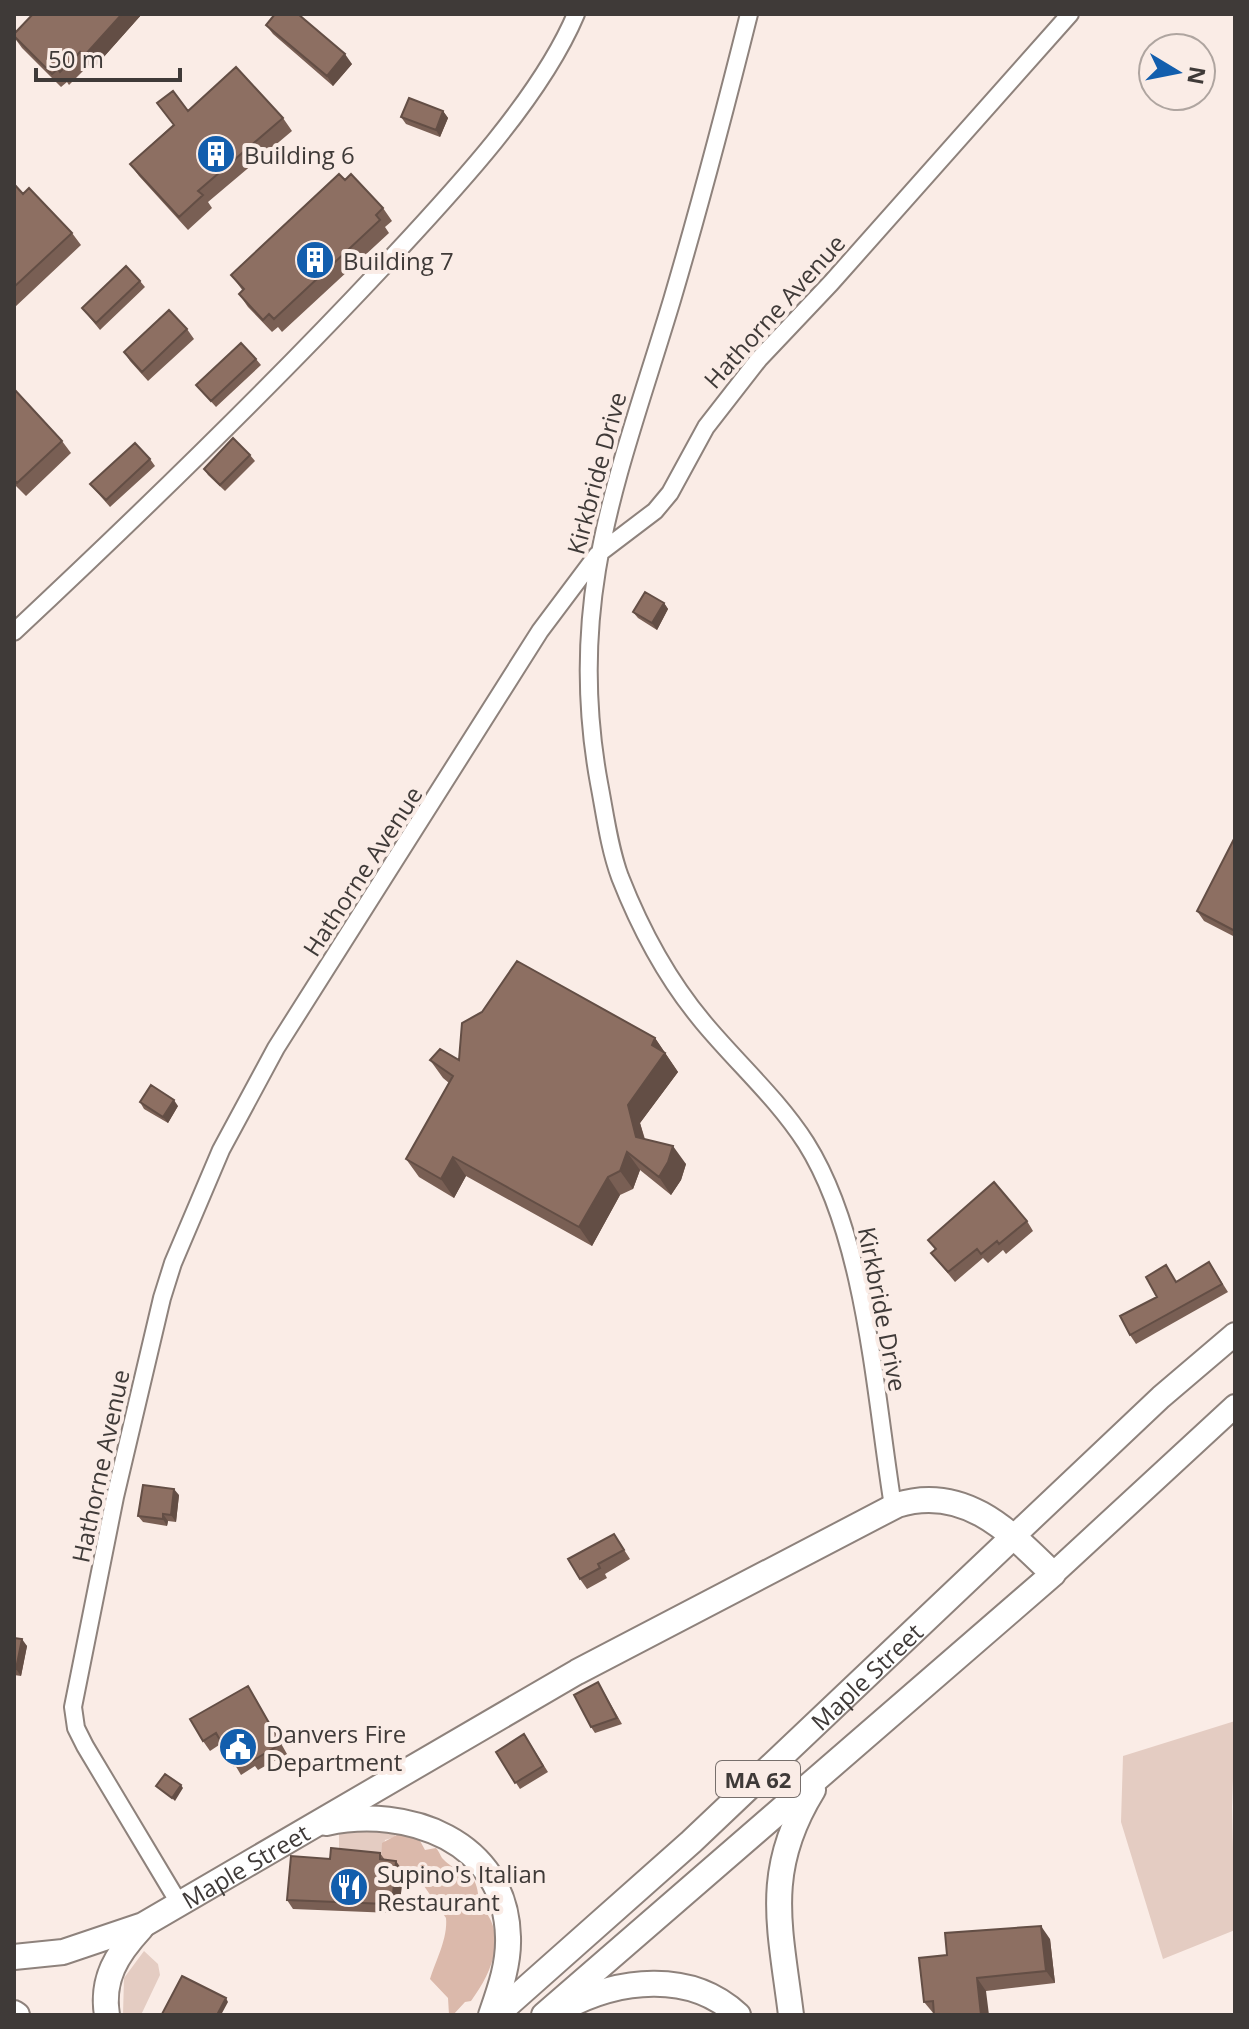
<svg xmlns="http://www.w3.org/2000/svg" width="1249" height="2029" viewBox="0 0 1249 2029" font-family="'Open Sans',sans-serif">
  <rect width="100%" height="100%" fill="#faece6"/>
  <path fill="#e4ccc2" d="M1235 1721 1232 1807 1235 1930 1163 1959 1121 1822 1123 1756Z
    M357 1829H396L395 1837 385 1840 381 1862 339 1858V1832Z
    M144 1951 158 1964 160 1975 141 2015H123L124 1978Z"/>
  <path fill="#dbb9ab" d="M408 1829V1837L419 1839 425 1850 436 1848C439 1851 440 1855 442 1858 461 1879 478 1864 479 1904 508 1932 494 1970 471 2001L465 2002 453 2015H449L448 1998 430 1979C436 1960 448 1938 446 1918L422 1883 420 1876 411 1870 386 1869 381 1862 382 1843Z"/>
  <g fill="none" stroke-linecap="round" stroke-linejoin="round">
    <g stroke="#8e827c" stroke-width="20">
      <path id="minor" d="M749 14C725 110 700 205 672 300 620 473 565 597 599 783 605 814 609 847 620 877 640 928 667 979 703 1022 737 1063 777 1098 806 1143 866 1238 875 1395 893 1506
        M14 632C140 514 263 395 381 269 446 199 539 102 576 14
        M179 1903 85 1746 76 1728 73 1707 115 1497 162 1298 173 1263 221 1150 276 1048 540 631 597 555 655 511 670 493 706 427 759 359 831 283 1070 14"/>
    </g>
    <g stroke="#8e827c" stroke-width="26">
      <path id="secondary" d="M1014 1536 1161 1397 1235 1334
        M1053 1574 1235 1406"/>
    </g>
    <g stroke="#8e827c" stroke-width="28">
      <g id="primary">
        <path d="M326 1823C407 1805 506 1841 508 1937 509 1964 500 1989 491 2015"/>
        <path id="s1" d="M14 1957 63 1952 143 1925 577 1672 897 1505C964 1484 1009 1531 1053 1574L544 2015"/>
        <path d="M564 2008C618 1979 690 1970 738 2015"/>
        <path d="M14 2013 17 2015"/>
        <path d="M107 2015C101 1979 117 1954 141 1928"/>
        <path id="s2" d="M496 2015 691 1842 1014 1536"/>
        <path d="M791 2015C780 1926 763 1871 813 1790"/>
      </g>
    </g>
    <use href="#minor" stroke="#fff" stroke-width="16"/>
    <use href="#secondary" stroke="#fff" stroke-width="22"/>
    <use href="#primary" stroke="#fff" stroke-width="24"/>
  </g>
  <path fill="#795f54" d="M33 14H142L93 69 89 65 69 85 67 82 61 87 22 48 14 37Z
    M266 25 352 64 333 86 273 34Z
    M188 111 283 118 292 131 208 202 212 208 188 230 139 176 130 164Z
    M443 111 448 118 440 137 406 124 401 117Z
    M345 180 383 208 392 221 385 227 389 233 282 332 278 327 272 332 248 307 239 294 243 291 231 275Z
    M14 184 23 194 72 233 81 245 14 308Z
    M140 281 145 287 100 330 82 308Z
    M187 329 194 339 148 381 130 361 124 352Z
    M256 359 261 365 216 407 196 385Z
    M14 389 62 441 71 453 26 496 14 484Z
    M250 455 255 461 225 491 208 475 204 469Z
    M150 459 155 466 110 507 90 484Z
    M664 603 668 609 657 630 638 618 633 612Z
    M1235 837V937L1204 921 1197 911Z
    M655 1038 678 1072 640 1123 645 1139 686 1164 681 1180 671 1195 640 1170 633 1189 620 1195 592 1246 466 1176 454 1198 419 1177 406 1159 449 1083 443 1078 430 1060H459Z
    M140 1102 178 1106 168 1123 144 1109Z
    M1027 1221 1033 1231 1006 1254 1003 1250 988 1263 983 1258 955 1282 931 1253 935 1249 928 1240Z
    M1209 1262 1228 1292 1136 1344 1130 1335 1157 1297 1177 1281Z
    M179 1495 176 1522 168 1521 167 1526 143 1522 138 1516Z
    M614 1534 630 1559 605 1574 607 1578 587 1589 580 1579Z
    M14 1638 27 1646 21 1676 14 1675Z
    M598 1682 622 1724 595 1733 591 1727Z
    M254 1696 287 1754 258 1770 255 1766 241 1775 222 1743 210 1751 203 1741Z
    M524 1734 548 1772 520 1789 496 1752Z
    M380 1853 385 1860 403 1871 400 1904H393L392 1913 293 1909 287 1900 330 1859Z
    M1050 1939 1055 1983 986 1991 934 2014 924 2002 947 1955Z"/>
  <path fill="#634e45" d="M122 14H142L93 69 84 56Z
    M345 54 352 64 333 86 327 76Z
    M443 111 448 118 440 137 436 130Z
    M664 603 668 609 657 630 652 623Z
    M655 1038 678 1072 640 1123 649 1156 636 1137 628 1105Z
    M174 1100 178 1106 168 1123 163 1117Z
    M673 1146 686 1164 681 1180 671 1195 659 1177Z
    M627 1152 640 1170 633 1189 620 1171Z
    M453 1157 466 1176 454 1198 441 1179Z
    M608 1177 620 1195 592 1246 579 1227Z
    M174 1489 179 1495 176 1522 171 1515Z
    M163 1514 168 1521 167 1526 163 1519Z
    M22 1639 27 1646 21 1676 16 1669Z
    M181 1785 183 1788 175 1801 172 1798Z
    M396 1861 403 1871 400 1904 393 1894Z
    M387 1894 393 1904 392 1913 386 1904Z
    M1041 1926 1050 1939 1055 1983 1046 1971Z
    M977 1978 986 1991 989 2015H981Z
    M226 1998 228 2002 221 2015H217Z"/>
  <path fill="#8d6f62" stroke="#634e45" stroke-width="2" d="M33 14H122L84 56 80 52 60 72 58 69 52 74 14 36V34Z
    M275 14H298L345 54 327 76 266 25Z
    M236 67 283 118 198 191 203 195 179 217 130 164 174 125 157 103 173 91 188 111Z
    M409 98 443 111 436 130 401 117Z
    M339 174 345 180 351 174 383 208 376 215 380 220 274 319 269 314 263 320 239 294 244 289 231 275Z
    M14 184 23 194 29 188 72 233 14 287Z
    M126 266 140 281 96 323 82 308Z
    M169 310 187 329 142 372 124 352Z
    M241 343 256 359 211 401 196 385Z
    M14 389 62 441 17 483 14 480Z
    M233 438 250 455 220 485 204 469Z
    M135 443 150 459 106 500 90 484Z
    M645 592 664 603 652 623 633 612Z
    M1235 837V931L1197 911Z
    M517 961 655 1038 652 1045 665 1053 628 1105 636 1137 673 1146 668 1162 659 1177 627 1152 620 1171 608 1177 579 1227 453 1157 441 1179 406 1159 453 1076 430 1060 440 1049 459 1060 462 1023 482 1012Z
    M151 1085 174 1100 163 1117 140 1102Z
    M994 1182 1027 1221 999 1244 997 1241 981 1254 977 1249 948 1272 931 1253 936 1249 928 1240Z
    M1209 1262 1222 1284 1130 1335 1120 1316 1157 1297 1146 1277 1166 1265 1176 1282Z
    M143 1485 174 1489 171 1515 163 1514V1519L138 1516Z
    M614 1534 624 1550 598 1564 600 1568 580 1579 568 1559Z
    M14 1638 22 1639 16 1669H14Z
    M598 1682 617 1718 591 1727 574 1695Z
    M248 1686 281 1744 252 1761 249 1756 234 1765 216 1733 203 1741 190 1719Z
    M524 1734 543 1766 515 1783 496 1752Z
    M165 1774 181 1785 172 1798 156 1786Z
    M331 1848 380 1853V1859L396 1861 393 1894H387L386 1904 287 1900 291 1856 330 1859Z
    M1041 1926 1046 1971 977 1978 981 2015H934L933 2001 924 2002 919 1958 947 1955 945 1933Z
    M182 1976 226 1998 217 2015H164L162 2014Z"/>
  <defs>
    <g id="building-disc" transform="scale(2)"><circle r="9.5" fill="#125ead" stroke="#faece6"/><path d="M-4-6H4V6H1V3H-1V6H-4ZM-2.5-4.3h1.7v1.8h-1.7ZM.8-4.3h1.7v1.8H.8ZM-2.5-1h1.7V.8h-1.7ZM.8-1h1.7V.8H.8Z" fill="#fff"/></g>
    <g id="civic-disc" transform="scale(2)"><circle r="9.5" fill="#125ead" stroke="#faece6"/><path d="M-.6-6.5H3V-4.5H.6V-3L4-1V1h2V6H-6V1h2V-1L-.6-3ZM-1.2 2.5V6h2.4V2.5Z" fill="#fff"/></g>
    <g id="restaurant-disc" transform="scale(2)"><circle r="9.5" fill="#125ead" stroke="#faece6"/><path d="M-5-6h1v4h1v-4h1v4h1v-4h1v5L-1.5 .5V6h-2V.5L-5-1ZM5-6V6H3V1.5H1.5Q1.5-4 5-6Z" fill="#fff"/></g>
  </defs>
  <g fill-rule="evenodd">
    <use href="#building-disc" x="216" y="154"/>
    <use href="#building-disc" x="315" y="260"/>
    <use href="#civic-disc" x="238" y="1747"/>
    <use href="#restaurant-disc" x="349" y="1887"/>
  </g>
  <g text-anchor="middle" dominant-baseline="central" stroke-width="8" stroke-linejoin="round" paint-order="stroke">
    <rect fill="#faece6" stroke="#776f6c" stroke-width="2" x="716" y="1761" width="84" height="36" rx="6"/>
    <g font-size="22" font-weight="bold" fill="#3f3a38">
      <text x="758" y="1779">MA 62</text>
    </g>
    <g font-size="24" fill="#3f3a38" stroke="#faece6" text-anchor="start">
      <text x="244" y="154">Building 6</text>
      <text x="343" y="260">Building 7</text>
      <text x="266" y="1733">Danvers Fire<tspan x="266" dy="28">Department</tspan></text>
      <text x="377" y="1873">Supino's Italian<tspan x="377" dy="28">Restaurant</tspan></text>
    </g>
    <g font-size="24" fill="#3f3a38" stroke="#faece6">
      <text transform="translate(774 311) rotate(-48)">Hathorne Avenue</text>
      <text transform="translate(596 473) rotate(-75)">Kirkbride Drive</text>
      <text transform="translate(362 871) rotate(-57)">Hathorne Avenue</text>
      <text transform="translate(883 1309) rotate(79)">Kirkbride Drive</text>
      <text transform="translate(100 1466) rotate(-78)">Hathorne Avenue</text>
      <text stroke="none"><textPath href="#s2" startOffset="502">Maple Street</textPath></text>
      <text stroke="none"><textPath href="#s1" startOffset="252">Maple Street</textPath></text>
    </g>
  </g>
  <rect width="1249" height="2029" fill="none" stroke="#3f3a38" stroke-width="32"/>
  <g transform="translate(1177 72) rotate(100)"><circle r="38" fill="#faece6" stroke="#afa5a0" stroke-width="2"/>
  <path d="M0-6L14 30L0 20L-14 30Z" fill="#125ead"/>
  <text y="-12" font-size="22" font-weight="bold" text-anchor="middle" fill="#3f3a38">N</text>
  </g>
  <path d="M36 68v12h144v-12" fill="none" stroke="#3f3a38" stroke-width="4"/>
  <text x="48" y="68" font-size="24" fill="#3f3a38" stroke="#faece6" stroke-width="6" paint-order="stroke">50 m</text>
</svg>
